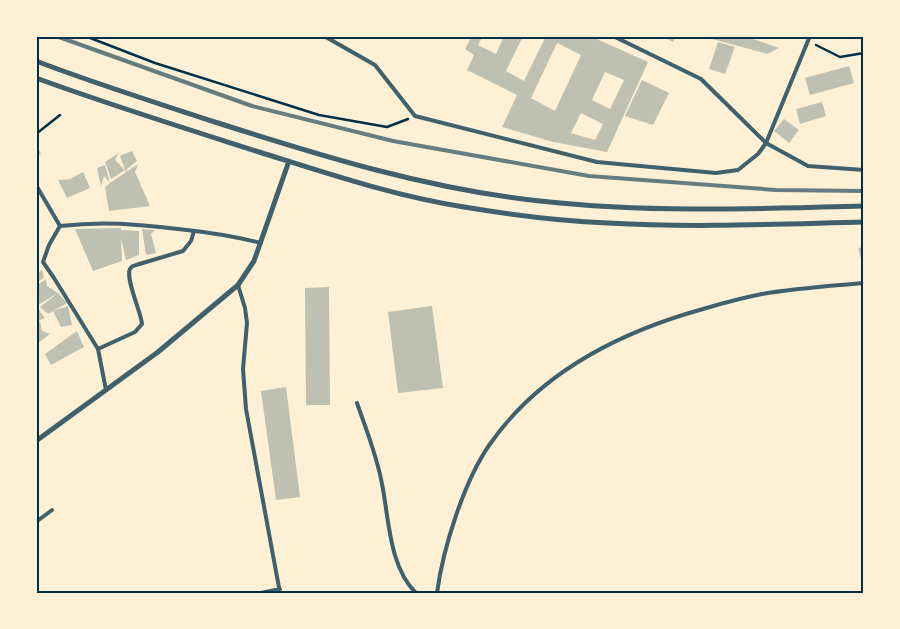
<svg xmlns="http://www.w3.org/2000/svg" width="900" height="629" viewBox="0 0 900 629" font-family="'Nunito Sans',sans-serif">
  <rect width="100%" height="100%" fill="#fdf0d5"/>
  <path fill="#bec0b2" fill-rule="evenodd" d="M472 36H483L478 45 496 54 504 36H523L506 71 524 81 546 36H590L648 62 607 152 553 142 502 127 517 95 467 70 474 55 465 49ZM557 43 581 55 555 111 531 98ZM605 72 624 80 610 109 592 100ZM581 113 603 124 595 140 571 133Z
    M662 36H676L673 42Z
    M745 36 779 48 768 54 705 37Z
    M718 42 735 47 725 74 709 69Z
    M849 66 854 83 810 95 805 78Z
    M642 80 669 93 653 125 625 116Z
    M822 102 826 116 800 124 796 109Z
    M784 119 799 130 789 143 774 131Z
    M36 143 41 154 36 158Z
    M132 151 137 161 127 169 126 173 125 170 111 179 105 162 119 153 115 160 125 170 120 156Z
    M138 164 135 172 150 206 109 211 105 187 110 183 104 176 101 186 97 168 105 165 110 183Z
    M83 172 90 188 67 198 58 180 70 179Z
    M121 228V230L139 231V255L126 260 121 238 122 261 93 271 75 229Z
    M142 229 155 230 151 234 156 253 146 255Z
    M864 247V261L862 262 858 248Z
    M42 270 44 277 36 284V274Z
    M46 279 47 286 58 293 67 303 48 314 40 307 58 293 38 305 36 304V286Z
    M329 287 330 405H306L305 288Z
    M36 306 45 318 36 322Z
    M68 306 72 325 61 327 53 311Z
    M432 306 443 388 398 393 388 312Z
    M40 321 42 331 50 334 36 345V324Z
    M77 331 84 347 51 365 45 354Z
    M286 387 300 497 276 500 261 391Z"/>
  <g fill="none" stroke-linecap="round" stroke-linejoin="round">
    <path stroke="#003049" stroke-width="2.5" d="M85 36 155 63 319 115 387 127 408 119
      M816 45 840 57 864 53
      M36 134 60 115"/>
    <path stroke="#3f606c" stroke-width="4" d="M324 36 375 65 415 116 597 162 716 173 738 170 758 154 766 143 810 36
      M613 36 701 79 766 143 808 166 864 170
      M36 185 60 226C103 221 135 224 178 229 206 232 234 236 261 243
      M60 226 49 245 43 262 54 278 98 349 106 390
      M238 285 245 308 247 323 243 369 246 409 280 593
      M98 349 135 332 142 324C141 312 125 278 130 269 131 266 134 266 136 265L183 251 191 241 194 231
      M357 403C366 429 377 456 382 484 389 518 389 567 416 593
      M36 522 52 510
      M261 593 280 589
      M437 593C443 548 464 481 490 444 541 371 620 332 703 309 723 303 742 298 762 294 796 288 830 286 864 283"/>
    <path stroke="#3f606c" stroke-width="5" d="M36 61C96 84 157 103 218 123 325 157 428 189 540 201 648 213 756 209 864 206
      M36 78C110 105 184 128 259 152 326 173 394 196 464 207 512 215 560 221 608 223 693 228 779 224 864 222
      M36 441 158 352 238 285 254 261 289 161"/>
    <path stroke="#657d81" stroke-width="4" d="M56 36 252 106 393 141 589 176 776 190 864 191"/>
  </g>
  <rect width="900" height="629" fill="none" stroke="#fdf0d5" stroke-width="75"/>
  <rect x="38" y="38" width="824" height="554" fill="none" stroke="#003049" stroke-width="2"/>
</svg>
